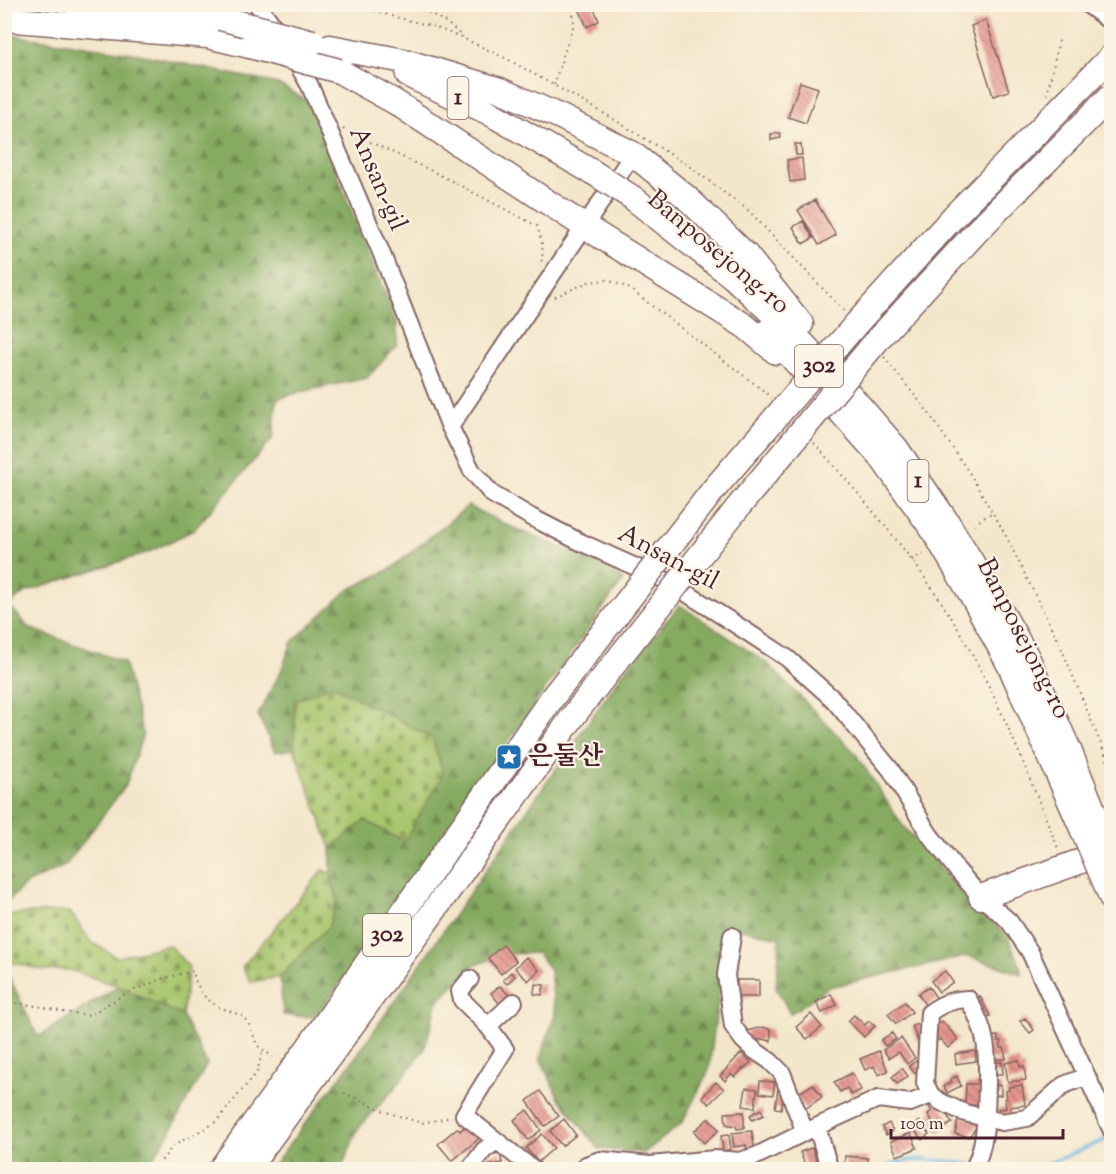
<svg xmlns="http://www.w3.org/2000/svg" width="1116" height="1174" viewBox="0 0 1116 1174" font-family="'Sorts Mill Goudy','Noto Serif KR',serif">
  <defs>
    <pattern id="forest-firs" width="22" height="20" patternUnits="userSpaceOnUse" patternTransform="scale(1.5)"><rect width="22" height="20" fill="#85aa60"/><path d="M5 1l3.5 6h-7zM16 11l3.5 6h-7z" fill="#6f8a4f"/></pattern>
    <pattern id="cemetery-stones" width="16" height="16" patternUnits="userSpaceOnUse" patternTransform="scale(1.5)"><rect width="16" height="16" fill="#a7c56c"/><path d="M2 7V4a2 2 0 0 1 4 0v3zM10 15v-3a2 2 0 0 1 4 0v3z" fill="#8a9f59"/></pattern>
    <pattern id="building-back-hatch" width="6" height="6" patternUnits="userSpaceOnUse" patternTransform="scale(1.5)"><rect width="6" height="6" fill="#e4948c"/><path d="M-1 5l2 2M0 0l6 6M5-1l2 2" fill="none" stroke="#bb7873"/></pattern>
  </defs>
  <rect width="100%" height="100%" fill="#fcf5e5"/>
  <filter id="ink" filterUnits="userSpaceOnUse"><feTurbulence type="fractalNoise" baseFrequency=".0167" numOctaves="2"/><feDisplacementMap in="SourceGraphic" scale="12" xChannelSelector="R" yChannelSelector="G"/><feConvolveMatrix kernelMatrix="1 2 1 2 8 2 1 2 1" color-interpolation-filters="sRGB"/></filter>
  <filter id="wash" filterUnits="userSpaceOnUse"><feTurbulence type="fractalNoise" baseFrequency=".008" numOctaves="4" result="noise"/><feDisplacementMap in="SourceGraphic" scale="24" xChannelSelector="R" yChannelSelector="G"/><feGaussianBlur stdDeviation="1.35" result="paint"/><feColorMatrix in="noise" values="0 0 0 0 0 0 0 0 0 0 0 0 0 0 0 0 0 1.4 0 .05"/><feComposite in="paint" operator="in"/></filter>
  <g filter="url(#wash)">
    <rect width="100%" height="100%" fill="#f3e6ca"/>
    <path fill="url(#forest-firs)" stroke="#686446" stroke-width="1.5" d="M5 34 139 54 278 84 309 102 356 223 397 323V345L367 378 300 392 277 399 273 438 194 530 149 552 26 592 9 605 29 628 124 662 143 734 126 785 65 866 27 883 5 904Z
      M468 506 509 526 610 568 623 580 492 764 358 959 315 1017 283 1015 280 977 328 927 337 900 331 874V848L365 820 295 701 294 749 275 752 258 715 281 671 292 642 348 590 392 568Z
      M680 605 767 663 855 753 903 826 930 855 967 900 1007 936 1018 959 1022 974 968 956 829 987 790 1014 776 987 780 938 724 925 722 970 709 1070 682 1123 644 1153 599 1149 559 1098 540 1058 555 1015 550 970 538 953 507 954 475 965 438 1001 424 1050 393 1090 358 1129 341 1169 270 1170 360 1051 624 671Z
      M4 966 38 1037 118 986 182 1015 207 1064 169 1134 145 1169H5Z"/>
    <path fill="url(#cemetery-stones)" stroke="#78724c" stroke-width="1.5" d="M332 685 432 738 443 774 404 842 365 820 331 848 294 749 295 701Z
      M323 870 331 874 337 900 328 927 280 977 251 982 242 967Z
      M44 912H70L91 942 117 957 169 945 189 967 182 1015 118 986 70 970H43L5 961V919L8 915Z"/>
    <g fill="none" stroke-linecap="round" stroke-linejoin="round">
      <path stroke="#64b1de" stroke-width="4" d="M979 1167 996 1170
        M882 1170C907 1154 944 1160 972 1165
        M1033 1170 1112 1137"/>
    </g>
    <g id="blocks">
      <path fill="url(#building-back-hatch)" d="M577 4H592L599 21 587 27Z
        M986 20 1009 91 993 96 971 26Z
        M800 82 818 88 806 123 788 117Z
        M780 133 781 138 771 140V134Z
        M795 144H801L802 155H796Z
        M802 158 804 180 790 182 787 160Z
        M815 200 836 235 819 245 798 210Z
        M803 221 813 238 803 244 793 227Z
        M503 945 516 961 501 974 488 958Z
        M526 957 539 970 528 981 515 968Z
        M945 971 953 982 939 992 931 981Z
        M511 972 515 976 507 984 503 980Z
        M737 980H759V997H737Z
        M535 984 544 985 542 995 534 994Z
        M500 986 512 998 502 1007 491 993Z
        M929 987 937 999 926 1006 918 994Z
        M831 994 837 1005 822 1013 816 1002Z
        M980 996 990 1016 982 1019 973 999Z
        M905 1002 912 1012 896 1024 888 1014Z
        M811 1014 822 1027 807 1039 796 1027Z
        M854 1015 865 1025 869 1021 875 1026 864 1037 848 1021Z
        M1025 1018 1034 1030 1030 1033 1020 1021Z
        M942 1021 958 1039 948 1048 940 1039 937 1041 930 1032Z
        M919 1024 925 1038 918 1041 912 1026Z
        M763 1027 771 1030V1041L763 1039 749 1042 746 1031Z
        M892 1033 896 1039 885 1046 881 1040Z
        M998 1036V1041H1001V1048H1004L1006 1059 989 1060 986 1037Z
        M901 1038 915 1058 907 1064 899 1052 889 1058 883 1050Z
        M879 1051 888 1071 878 1075 874 1066 865 1070 860 1059Z
        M975 1051 976 1061 956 1064 955 1054Z
        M741 1053 751 1062 744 1069 743 1068 735 1077 731 1074 725 1081 720 1076Z
        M1019 1060 1020 1067 1024 1066 1026 1080 1008 1082 1005 1063Z
        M916 1061 922 1069 915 1074 909 1066Z
        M1002 1062 1003 1074H991V1063Z
        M902 1068 908 1076 897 1084 892 1077Z
        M852 1073 861 1090 851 1095 847 1088 840 1092 834 1082Z
        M957 1076 961 1086 947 1093 944 1086 952 1082 950 1079Z
        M760 1081 775 1082 773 1095 759 1093Z
        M716 1082 724 1089 709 1104 702 1097Z
        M813 1084 822 1097 805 1109 796 1095Z
        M966 1084H980V1105H965Z
        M1001 1085V1095L990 1096 989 1086Z
        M1022 1085 1025 1105 1010 1107 1011 1114 998 1116V1109L1006 1108 1005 1099H1007L1006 1091 1009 1090V1087Z
        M746 1088 757 1089 755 1108 743 1106Z
        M778 1089 784 1090 781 1109 775 1108Z
        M540 1091 559 1116 545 1126 527 1101Z
        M938 1101 952 1123 938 1132 933 1125 934 1124 928 1114 932 1111 929 1107Z
        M761 1109 764 1115 752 1120 750 1115Z
        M527 1110 541 1130 528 1140 514 1120Z
        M744 1112V1128L737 1129 736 1126 726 1124 725 1113Z
        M959 1116 979 1121 978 1125 969 1137 955 1134Z
        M709 1118 719 1130 704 1143 694 1131Z
        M564 1119 576 1135 562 1146 550 1131Z
        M919 1121 929 1134 922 1140 912 1127Z
        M470 1122 482 1136 452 1161 438 1144 457 1128 460 1131Z
        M889 1123 893 1131 886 1135 882 1127Z
        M752 1131 755 1155H748L746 1145 734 1147 732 1133Z
        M911 1133 917 1148 897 1156 891 1141Z
        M542 1134 554 1148 538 1162 526 1148Z
        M729 1135 731 1149 723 1151 721 1136Z
        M812 1148 819 1168 814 1170H803L801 1166 805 1165 800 1152Z
        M500 1153 502 1163 483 1167 481 1156Z
        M845 1156 868 1158 867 1170H846V1167L844 1166Z"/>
    </g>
  </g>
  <g filter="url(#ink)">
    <use href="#blocks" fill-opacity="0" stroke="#856563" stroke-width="1.5"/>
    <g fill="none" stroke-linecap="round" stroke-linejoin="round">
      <g stroke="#856563" stroke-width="20">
        <path id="minor" d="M257 4 283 39 310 86 381 252 450 427 472 471 492 494 531 517 578 541 669 582 732 622 787 658 833 699 891 770 929 834 957 870 981 897 1009 921 1030 952 1112 1131
          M1087 4 1112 23
          M450 427 633 154
          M732 936 726 975 733 1026 743 1040 754 1050 770 1061 782 1073 805 1132
          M470 979 460 991 462 1000 488 1026 505 1049 464 1115 534 1170
          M488 1026 514 1002
          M931 1095 925 1083 929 1013C943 1003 951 1000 968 999 975 1011 981 1023 984 1037 988 1052 987 1069 987 1083 986 1112 987 1144 973 1170
          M817 1127 830 1170
          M469 1170 484 1150 497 1141
          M583 1170 586 1165 600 1160 650 1165 715 1159 740 1161 756 1156 805 1132 878 1099 910 1103 931 1095 941 1102 965 1113 1002 1122 1027 1118 1064 1085 1087 1076"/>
      </g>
      <g stroke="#856563" stroke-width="27">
        <path id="highway" d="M76 4 220 18
          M4 19 208 36 250 46
          M330 47 404 61 500 90 561 117 633 154 686 197 746 255 801 324
          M339 71 395 102 584 226 745 326 776 352
          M408 75 488 112 594 173
          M633 198 733 277 788 328 838 381 896 448 947 522 991 594 1027 657 1069 750 1104 837
          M768 331 881 457 933 530 975 601 1010 666 1088 842
          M1099 868 1112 899
          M981 897 1112 850
          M220 1170 308 1048 552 698
          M247 1170 327 1060 577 711"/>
      </g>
      <path stroke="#856563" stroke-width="2" stroke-dasharray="1.5 4.5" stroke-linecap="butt" d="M351 4 395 17 432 26 465 39 509 60 605 114 686 164 748 210 845 312
        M406 4 430 13 447 23 463 37
        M554 85 561 62 574 24 572 4
        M1047 95 1059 40
        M343 129 438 174 537 226C542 242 545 250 540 267
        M555 297 588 282 607 280 627 287 764 391 771 398
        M884 357 928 412 970 474 1005 534 1061 647 1112 771
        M814 443C863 499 913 555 952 619 997 692 1027 772 1059 851
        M974 524 993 512
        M912 560 927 551
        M4 1001 42 1007 63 1012 90 1015 123 995 161 979 193 971 195 980 202 994 216 1006 243 1016 249 1025 258 1046 273 1057
        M344 1093 389 1113 422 1123 452 1117
        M154 1170 173 1146 216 1122 257 1072 263 1050"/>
      <use href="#minor" stroke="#fff" stroke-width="16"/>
      <use href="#highway" stroke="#fff" stroke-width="24"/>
      <g stroke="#856563" stroke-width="27" stroke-linecap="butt">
        <path id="highway-bridge" d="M220 18 313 42
          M250 46 339 71
          M594 173 633 198
          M552 698 714 489 857 323 955 215 1112 56
          M577 711 739 506 879 338 978 230 1112 95
          M1104 837 1112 854
          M1088 842 1099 868"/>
      </g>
      <use href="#highway-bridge" stroke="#fff" stroke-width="24"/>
    </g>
  </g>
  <defs>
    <g id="sight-square" transform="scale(1.35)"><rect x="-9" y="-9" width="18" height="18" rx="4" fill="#1f6fb2" stroke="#fcf5e5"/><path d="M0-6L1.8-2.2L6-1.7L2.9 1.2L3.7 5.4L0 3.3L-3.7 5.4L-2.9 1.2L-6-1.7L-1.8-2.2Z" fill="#fff"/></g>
  </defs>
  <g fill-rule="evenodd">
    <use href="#sight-square" x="509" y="757"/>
  </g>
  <g text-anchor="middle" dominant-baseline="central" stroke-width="4.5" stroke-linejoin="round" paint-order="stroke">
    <g fill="#fcf5e5" stroke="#7f5f63" stroke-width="1.5">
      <rect x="447.5" y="77" width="21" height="42" rx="4.5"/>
      <rect x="795" y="345" width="48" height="42" rx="4.5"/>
      <rect x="907.5" y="460" width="21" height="42" rx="4.5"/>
      <rect x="363" y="914" width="48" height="42" rx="4.5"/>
    </g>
    <g font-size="24" font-weight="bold" fill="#4a1f2b">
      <text x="458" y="98">1</text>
      <text x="819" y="366">302</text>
      <text x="918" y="481">1</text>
      <text x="387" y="935">302</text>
    </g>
    <g font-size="26" fill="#4a1f2b" stroke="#fcf5e5">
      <text transform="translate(377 179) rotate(67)">Ansan-gil</text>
      <text transform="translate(718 253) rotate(40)">Banposejong-ro</text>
      <text transform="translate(668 558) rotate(28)">Ansan-gil</text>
      <text transform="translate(1023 639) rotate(63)">Banposejong-ro</text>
    </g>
    <g font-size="26" font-weight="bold" fill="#4a1f2b" stroke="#fcf5e5" text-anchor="start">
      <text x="528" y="757">은둘산</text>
    </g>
  </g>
  <rect width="1116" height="1174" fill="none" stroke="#fcf5e5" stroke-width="24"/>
  <path d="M891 1129v9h172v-9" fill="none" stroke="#4a1f2b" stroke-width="3"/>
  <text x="900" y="1129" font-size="18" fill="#4a1f2b" stroke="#fcf5e5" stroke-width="4.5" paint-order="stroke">100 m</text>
</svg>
